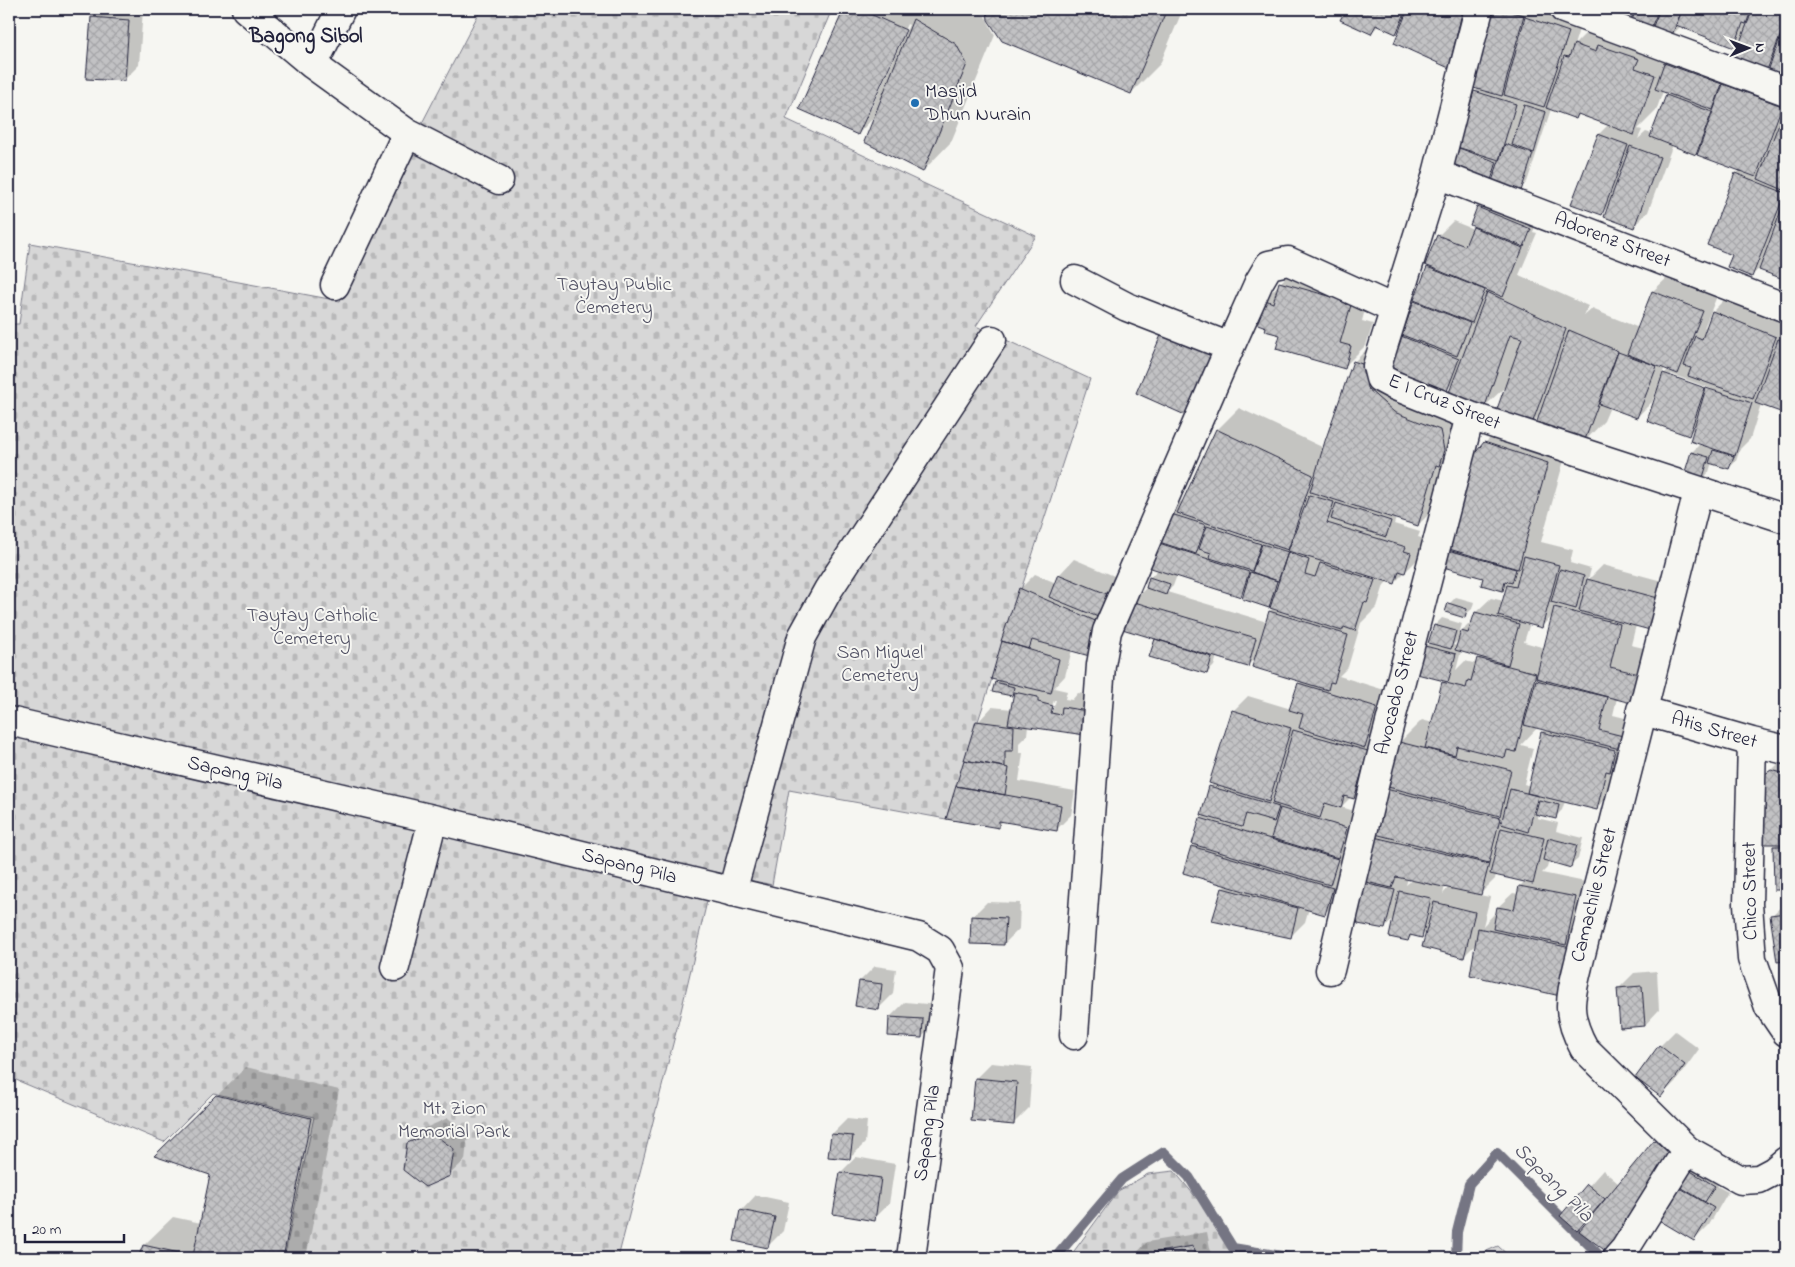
<svg xmlns="http://www.w3.org/2000/svg" width="1795" height="1267" viewBox="0 0 1795 1267" font-family="'Indie Flower',sans-serif">
  <defs>
    <pattern id="cemetery-stones" width="16" height="16" patternUnits="userSpaceOnUse" patternTransform="scale(1.25)"><rect width="16" height="16" fill="#d7d7d7"/><path d="M2 7V4a2 2 0 0 1 4 0v3zM10 15v-3a2 2 0 0 1 4 0v3z" fill="#b8b8b9"/></pattern>
    <pattern id="building-cross-hatch" width="8" height="8" patternUnits="userSpaceOnUse" patternTransform="scale(1.25)"><rect width="8" height="8" fill="#c2c2c4"/><path d="M0 0l8 8M0 8l8-8" fill="none" stroke="#a6a6a9"/></pattern>
  </defs>
  <rect width="100%" height="100%" fill="#f6f6f2"/>
  <filter id="ink" filterUnits="userSpaceOnUse"><feTurbulence type="fractalNoise" baseFrequency=".02" numOctaves="2"/><feDisplacementMap in="SourceGraphic" scale="10" xChannelSelector="R" yChannelSelector="G"/><feConvolveMatrix kernelMatrix="1 2 1 2 8 2 1 2 1" color-interpolation-filters="sRGB"/></filter>
  <g filter="url(#ink)">
    <path fill="url(#cemetery-stones)" stroke="#7c7c89" d="M481 9H832L786 119 1036 236 976 326 1090 379 946 819 789 790 772 885 714 872 677 1028 618 1258H284L314 1117 213 1093 164 1142 9 1077V324H19L30 243 340 301 421 125Z
      M1174 1171 1215 1220 1235 1254 1253 1258H1069L1118 1191 1148 1174Z
      M1498 1246 1511 1258H1471Z"/>
    <path fill="#0003" fill-rule="evenodd" d="M100 9H143L139 65 124 80 92 17Z
      M845 9H973L985 16 995 35 951 142 923 171 876 115 858 134 800 108ZM907 24 909 25 871 109H868Z
      M988 9H1183L1160 64 1131 93 989 19Z
      M1347 9H1474L1464 52 1449 67 1402 27 1396 33 1379 25 1371 33 1342 20Z
      M1496 9H1558L1583 17 1574 45 1597 22 1786 87V279L1759 269 1752 275 1734 254 1709 245 1736 173 1740 170 1701 148 1696 153 1673 144 1648 212 1634 226 1609 206 1601 214 1599 134 1609 124 1580 114 1576 118 1551 109 1527 182 1520 189 1497 171 1490 178 1460 149 1475 92 1479 88 1492 13ZM1663 91 1669 93 1652 134 1646 132 1638 139 1642 130 1638 129 1656 111Z
      M1597 9H1786V77L1770 70 1772 63 1767 69 1743 36 1733 46 1681 26 1670 37 1655 23 1650 29 1635 15 1629 21Z
      M1485 200 1537 221 1533 232 1537 233 1519 275 1588 306 1584 316 1592 309 1639 328 1653 291 1668 277 1717 296 1704 328 1709 323 1713 311 1728 296 1786 320V412L1761 404 1750 439 1740 449 1736 461 1729 468 1712 462 1709 472 1702 480 1692 452 1701 443 1696 427 1688 434 1658 392 1656 391 1652 402 1637 417 1610 407 1604 421 1582 444 1570 439 1541 542 1573 550 1570 563 1591 569 1588 580 1603 565 1673 584 1636 625 1631 645 1660 652 1617 698 1613 715 1637 721 1611 794 1596 808 1565 801 1562 810 1555 817 1538 813 1537 818 1558 823 1556 831 1583 838 1578 859 1570 866 1549 860 1547 868 1542 873 1590 883 1575 980 1477 943 1464 956 1428 930 1422 936 1413 935 1408 940 1394 918 1385 928 1365 884 1367 881 1375 837 1379 834 1387 790 1391 786H1389L1400 742 1422 720 1433 723 1443 683 1446 680 1426 646 1431 641 1435 625 1442 618 1462 624 1459 634 1473 620 1476 612 1491 598 1504 601 1508 585 1502 590 1485 578 1445 566 1485 443 1508 421 1564 439 1540 415 1532 423 1507 385 1484 407 1455 381 1446 390 1402 337 1430 265 1438 236 1453 221 1473 229 1476 226 1471 224 1478 207ZM1665 367 1669 369 1661 377ZM1671 374 1712 389 1711 392 1671 377ZM1553 615 1545 648 1524 642 1530 623 1542 626ZM1460 638 1458 646 1453 645ZM1461 651 1480 656 1477 664 1465 661 1456 670ZM1538 727 1545 729 1542 732 1530 786 1524 784 1533 748 1521 745ZM1496 874 1525 881 1520 886 1519 894 1513 893 1498 907 1497 914H1494L1483 926 1490 897 1479 895 1495 879ZM1408 878 1413 879 1406 885ZM1445 886 1449 887 1443 894Z
      M1302 260 1368 279 1367 282 1372 283 1362 321 1373 324 1366 345 1344 367 1282 334 1264 300Z
      M1181 312 1228 333 1200 399 1185 414 1166 327Z
      M1369 347 1381 373 1454 415 1458 434 1433 510 1418 525 1396 518 1394 524 1420 532 1418 537 1425 539 1420 557 1395 582 1389 580 1384 585 1377 607 1361 623 1348 667 1339 676 1391 692 1369 783 1354 798 1351 797 1341 807 1361 813 1340 898 1325 913 1309 908 1305 922 1290 937 1223 888 1227 884 1192 847 1195 844 1201 818 1205 815 1211 787 1214 783 1233 711 1248 696 1291 709 1299 684 1302 681 1257 656 1248 665 1217 656 1214 666 1207 673 1156 639 1157 638 1133 601 1147 587 1150 577 1159 569 1149 566 1169 513 1184 499 1217 430 1239 408 1324 448 1354 362ZM1177 575 1241 595 1246 590 1269 606 1274 601 1273 608 1270 611 1267 622 1167 592 1173 586Z
      M1074 559 1126 581 1117 602 1072 650 1065 676 1054 688 1067 691 1065 699 1072 700 1078 693 1103 697 1099 719 1028 725 1027 735 1019 743V753H1023L1019 781 1075 791 1071 815 1056 830 1004 820 998 826 947 818 978 722 992 707 1012 709 1015 692 1012 695 996 683 999 680 1020 589 1035 574 1056 583 1060 574ZM1054 700H1056L1052 713H1050Z
      M1456 597 1474 602 1472 609 1464 616 1449 604Z
      M1786 756V960L1778 961 1771 916 1784 904V889L1774 847 1778 843 1767 775Z
      M987 902 1020 903 1019 929 1004 944 972 917Z
      M875 966 896 969 893 994 878 1009 860 981Z
      M1657 971 1659 1010 1645 1025 1619 988 1634 973Z
      M905 1002 938 1005 936 1022 922 1037 890 1017Z
      M1675 1031 1699 1049 1676 1081 1661 1096 1660 1046Z
      M991 1063 1032 1067 1029 1108 1014 1123 976 1078Z
      M246 1067 339 1090 306 1258H139L144 1245 173 1217 201 1223 212 1174 156 1156Z
      M448 1118 468 1134 465 1160 449 1175 408 1144 423 1129Z
      M847 1119 867 1121 865 1143 850 1158 832 1134Z
      M1669 1126 1686 1140 1591 1217 1590 1216 1577 1229 1562 1216 1603 1170 1619 1184 1655 1141Z
      M856 1157 895 1164 889 1204 874 1219 841 1172Z
      M1697 1163 1722 1179 1717 1186 1728 1192 1709 1225 1694 1240 1659 1219 1690 1170Z
      M756 1195 789 1202 783 1231 768 1246 735 1240 742 1210Z
      M1207 1232 1212 1258H1132L1147 1242Z
      M744 1253 768 1258H738Z"/>
    <g fill="none" stroke-linecap="round" stroke-linejoin="round">
      <path stroke="#757583" stroke-width="10" d="M1055 1258 1122 1179 1164 1152 1189 1177 1233 1248 1295 1258
        M1456 1258 1457 1232 1469 1184 1497 1153 1602 1258"/>
    </g>
    <path fill="url(#building-cross-hatch)" stroke="#22223b" d="M844 9H859L906 30 858 135 799 109Z
      M987 9H1167L1131 94 1002 41 988 20Z
      M1312 9H1325L1323 13Z
      M1346 9H1407L1396 34 1376 25 1371 34 1340 20Z
      M1408 9H1463L1449 68 1394 43Z
      M1613 9H1635L1630 22 1610 15Z
      M1636 9H1659L1650 30 1631 23Z
      M1660 9H1682L1671 38 1651 31Z
      M1683 9H1752L1746 24 1743 23 1734 48 1676 25Z
      M1753 9H1786V21L1767 70 1734 57Z
      M1510 12 1524 15 1502 96 1470 87 1491 13Z
      M91 17 129 20 125 81 86 79Z
      M1525 17 1569 32 1544 107 1504 95Z
      M913 19 956 44 967 64 923 172 864 142Z
      M1786 23V78L1768 71Z
      M1574 44 1596 52 1598 45 1639 59 1635 68 1655 75 1634 135 1578 114 1576 119 1546 108 1564 56 1569 57Z
      M1664 63 1722 84 1713 110 1655 89Z
      M1723 84 1782 106 1756 177 1697 155Z
      M1474 91 1516 104 1499 160 1457 147Z
      M1666 95 1712 112 1696 155 1650 137Z
      M1524 105 1546 112 1534 153 1512 145Z
      M1785 107 1786 108V191L1758 179Z
      M1598 134 1628 145 1602 215 1571 204Z
      M1505 144 1533 154 1521 191 1492 181Z
      M1630 146 1660 157 1634 228 1604 217Z
      M1459 148 1497 162 1491 180 1453 167Z
      M1735 173 1785 193 1752 277 1727 267 1732 255 1707 245Z
      M1786 197V280L1759 270Z
      M1477 207 1531 229 1524 247 1470 225Z
      M1473 227 1523 248 1503 297 1425 265 1437 235 1465 246Z
      M1427 267 1485 290 1472 323 1414 300Z
      M1279 282 1347 301 1346 304 1351 305 1340 343 1351 346 1345 369 1276 349 1280 335 1265 331 1266 327 1255 323 1263 299 1273 303Z
      M1652 291 1703 311 1678 374 1627 354Z
      M1487 292 1566 329 1532 424 1496 412 1522 338 1510 335 1484 409 1448 395Z
      M1414 301 1470 323 1457 356 1402 335Z
      M1712 311 1776 337 1753 399 1688 376 1691 368 1684 366 1695 336 1702 339Z
      M1165 326 1214 348 1185 415 1136 393Z
      M1569 330 1618 351 1583 445 1535 427Z
      M1401 336 1459 359 1447 391 1395 376 1392 365Z
      M1778 339 1786 342V414L1755 403Z
      M1618 352 1657 366 1637 418 1599 404Z
      M1353 361 1365 365 1367 388 1394 412 1440 430 1444 450 1439 466 1436 465 1418 526 1310 492 1325 441Z
      M1663 373 1705 388 1689 436 1647 421Z
      M1706 388 1752 403 1735 456 1690 441Z
      M1216 429 1313 475 1288 550 1177 513Z
      M1484 442 1548 463 1518 569 1449 549 1469 461Z
      M1713 450 1734 456 1729 469 1709 463Z
      M1691 452 1709 457 1702 481 1684 475Z
      M1309 495 1334 502 1327 523 1406 547 1404 551 1411 553 1405 573 1399 571 1395 584 1288 551Z
      M1336 503 1391 521 1386 537 1331 519Z
      M1168 513 1206 525 1196 554 1156 541Z
      M1207 526 1261 544 1252 571 1210 558 1211 553 1199 549Z
      M1156 542 1249 572 1241 597 1148 567Z
      M1262 544 1288 552 1278 581 1252 572Z
      M1448 550 1516 569 1512 583 1505 581 1503 591 1481 585 1483 578 1443 567Z
      M1288 552 1309 560 1305 574 1315 577 1320 563 1375 580 1367 603 1364 602 1355 631 1344 627 1342 631 1270 608Z
      M1524 556 1559 565 1542 628 1498 616 1507 585 1516 587Z
      M1560 569 1584 576 1576 609 1551 602Z
      M1250 572 1277 581 1269 608 1242 599Z
      M1058 574 1112 596 1103 619 1049 597Z
      M1149 577 1170 584 1166 595 1146 588Z
      M1587 579 1658 598 1650 630 1579 611Z
      M1019 588 1100 623 1093 657 1032 640 1029 649 1001 641Z
      M1131 601 1256 638 1248 667 1119 628Z
      M1448 603 1467 609 1465 618 1445 612Z
      M1554 607 1620 624 1610 667 1639 674 1631 703 1536 678Z
      M1269 611 1348 635 1334 683 1330 682 1328 690 1252 667Z
      M1475 612 1519 624 1508 665 1455 650 1461 631 1468 633Z
      M1434 625 1456 631 1451 649 1428 643Z
      M1155 639 1212 657 1207 674 1149 657Z
      M1002 641 1059 659 1051 693 991 679Z
      M1425 646 1456 654 1448 682 1417 674Z
      M1477 658 1536 673 1516 752 1507 750 1505 758 1457 746 1455 755 1425 748 1442 682 1466 688 1468 680 1471 681Z
      M1536 680 1607 697 1599 730 1623 736 1620 749 1524 725Z
      M995 682 1014 687 1012 696 992 692Z
      M1298 683 1377 707 1365 748 1299 728 1303 714 1289 710Z
      M1014 692 1038 697V702L1053 706 1051 713 1061 715 1062 707 1088 711 1085 735 1008 724Z
      M1232 710 1291 728 1269 802 1209 783Z
      M976 721 1014 726 1013 751H1005V767L964 760Z
      M1293 730 1368 751 1354 799 1344 796 1341 808 1325 803 1320 818 1272 803Z
      M1541 732 1615 750 1610 772 1606 771 1597 810 1527 793Z
      M1399 742 1511 770 1500 816 1388 787Z
      M964 760 1009 768 1005 795 956 786Z
      M1771 770 1786 774V844H1762L1765 774Z
      M956 786 1061 805 1057 831 999 821V828L946 819Z
      M1209 786 1279 807 1274 822 1246 814 1242 827 1201 815Z
      M1386 789 1500 818 1489 863 1375 834Z
      M1510 789 1538 796 1528 832 1501 824Z
      M1539 800 1559 805 1556 819 1535 814Z
      M1280 808 1347 828 1338 858 1271 838Z
      M1200 818 1338 859 1330 885 1192 844Z
      M1501 828 1544 838 1533 884 1490 874Z
      M1374 837 1489 864 1481 895 1396 877 1392 888 1362 881Z
      M1548 838 1577 845 1571 868 1543 860Z
      M1191 846 1333 888 1325 915 1183 873Z
      M1773 846H1786V912H1783L1782 890H1774Z
      M1363 883 1395 890 1385 929 1358 924 1356 916Z
      M1519 886 1576 897 1566 945 1493 929 1497 907 1514 910Z
      M1222 888 1298 908 1291 938 1212 921Z
      M1399 891 1431 898 1422 938 1410 935 1408 941 1389 937Z
      M1434 902 1475 912 1464 958 1422 947Z
      M1786 913V961L1777 962 1770 915Z
      M971 916 1006 918 1004 945 970 944Z
      M1478 928 1571 948 1560 996 1470 975Z
      M859 981 882 984 879 1010 855 1006Z
      M1642 986 1645 1026 1620 1028 1617 988Z
      M889 1017 923 1019 922 1038 888 1036Z
      M1659 1045 1685 1065 1661 1097 1635 1078Z
      M975 1078 1017 1082 1014 1125 971 1121Z
      M216 1095 311 1118 283 1258H138L143 1245 193 1256 210 1175 154 1156Z
      M432 1133 454 1149 450 1176 425 1187 403 1170 407 1143Z
      M831 1134 853 1136 850 1159 828 1157Z
      M1654 1140 1672 1155 1611 1255 1579 1231Z
      M1689 1170 1715 1186 1705 1202 1679 1186Z
      M840 1172 881 1178 875 1221 833 1214Z
      M1587 1184 1605 1199 1577 1231 1560 1216Z
      M1677 1186 1714 1208 1694 1241 1657 1219Z
      M740 1210 775 1217 768 1248 734 1241Z
      M1193 1246 1195 1258H1131L1130 1257Z"/>
    <g fill="none" stroke-linecap="round" stroke-linejoin="round">
      <g stroke="#22223b" stroke-width="31">
        <path id="minor" d="M246 9 313 65 407 133 499 180
          M1479 9 1437 174 1377 366 1380 378 1393 385 1470 416 1786 519
          M1564 9 1786 91
          M313 65 341 9
          M1437 174 1786 308
          M1075 280 1127 307 1230 347
          M335 285 407 133
          M1698 492 1579 962C1570 999 1565 1013 1584 1048L1687 1150 1741 1180 1759 1179 1774 1171 1786 1161
          M1641 710 1752 742 1786 750
          M9 721 446 822 919 937 940 950 950 968 911 1258
          M1752 742 1748 904 1752 959 1769 1007 1786 1032
          M732 892 802 637 828 590 992 340
          M395 967 433 819
          M1330 970 1379 765 1470 416
          M1074 1035 1101 665 1107 631 1230 347 1259 282 1269 265 1288 261 1394 309
          M1617 1258 1625 1249 1687 1150"/>
      </g>
      <use href="#minor" stroke="#f6f6f2" stroke-width="28"/>
    </g>
  </g>
  <circle fill="#1f6fb2" stroke="#f6f6f2" stroke-width="2" cx="915" cy="103" r="5"/>
  <g text-anchor="middle" dominant-baseline="central" stroke-width="4" stroke-linejoin="round" paint-order="stroke">
    <g font-size="20" fill="#22223b" stroke="#f6f6f2" text-anchor="start">
      <text x="925" y="92">Masjid<tspan x="925" dy="23">Dhun Nurain</tspan></text>
    </g>
    <g font-size="20" fill="#22223b" stroke="#f6f6f2">
      <text transform="translate(1612 241) rotate(21)">Adorenz Street</text>
      <text transform="translate(1444 403) rotate(22)">E I Cruz Street</text>
      <text transform="translate(1398 693) rotate(-76)">Avocado Street</text>
      <text transform="translate(1714 731) rotate(16)">Atis Street</text>
      <text transform="translate(235 774) rotate(13)">Sapang Pila</text>
      <text transform="translate(629 867) rotate(14)">Sapang Pila</text>
      <text transform="translate(1751 891) rotate(-91)">Chico Street</text>
      <text transform="translate(1595 895) rotate(-76)">Camachile Street</text>
      <text transform="translate(928 1133) rotate(-82)">Sapang Pila</text>
    </g>
    <g font-size="20" fill="#4f4f62" stroke="#f6f6f2">
      <text x="614" y="285">Taytay Public<tspan x="614" dy="23">Cemetery</tspan></text>
      <text x="312" y="616">Taytay Catholic<tspan x="312" dy="23">Cemetery</tspan></text>
      <text x="880" y="653">San Miguel<tspan x="880" dy="23">Cemetery</tspan></text>
      <text x="454" y="1109">Mt. Zion<tspan x="454" dy="23">Memorial Park</tspan></text>
    </g>
    <g font-size="21" font-weight="bold" fill="#22223b" stroke="#f6f6f2">
      <text x="306" y="37">Bagong Sibol</text>
    </g>
    <g font-size="21" font-style="italic" fill="#535365" stroke="#f6f6f2">
      <text transform="translate(1553 1183) rotate(45)">Sapang Pila</text>
    </g>
  </g>
  <rect width="1795" height="1267" fill="none" stroke="#f6f6f2" stroke-width="30"/>
  <rect x="15" y="15" width="1765" height="1237" fill="none" stroke="#22223b" stroke-width="2" filter="url(#ink)"/>
  <g transform="translate(1748 48) rotate(89)" stroke="#f6f6f2" stroke-width="4" paint-order="stroke">
  <path d="M0-4L9 19L0 12L-9 19Z" fill="#22223b"/>
  <text y="-8" font-size="14" font-weight="bold" text-anchor="middle" fill="#22223b">N</text>
  </g>
  <path d="M25 1234v8h99v-8" fill="none" stroke="#22223b" stroke-width="2.5"/>
  <text x="32" y="1234" font-size="15" fill="#22223b" stroke="#f6f6f2" stroke-width="4" paint-order="stroke">20 m</text>
</svg>
